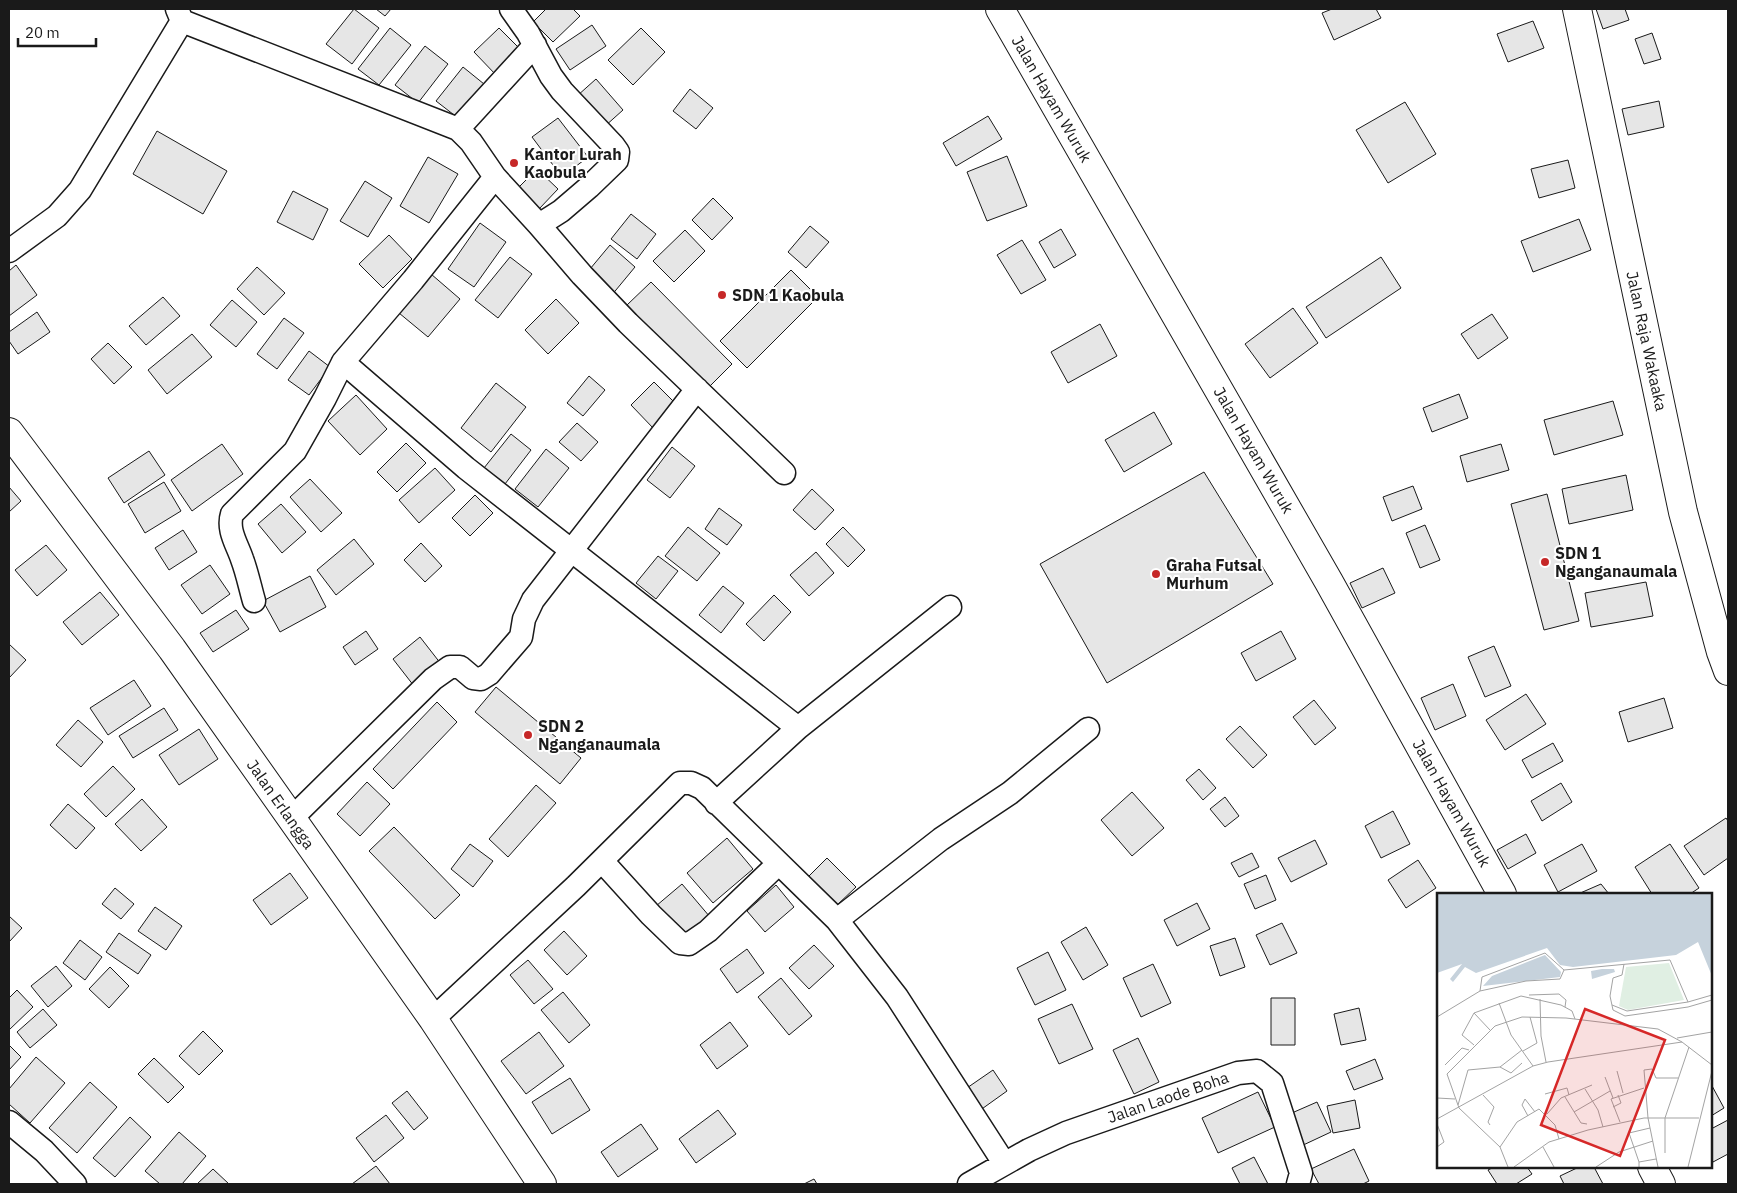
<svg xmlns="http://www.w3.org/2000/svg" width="1737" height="1193" viewBox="0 0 1737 1193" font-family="'IBM Plex Sans',sans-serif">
  <rect width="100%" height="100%" fill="#fff"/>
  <path fill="#e6e6e6" stroke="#1a1a1a" d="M354 9 379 28 352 64 326 44Z
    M376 9H391L385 16Z
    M546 9H573L580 16 553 42 533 22Z
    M1332 9H1376L1381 18 1334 40 1322 13Z
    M1596 9H1625L1629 20 1603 29Z
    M1533 21 1544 48 1508 62 1497 34Z
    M592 25 606 46 570 70 556 49Z
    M390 28 411 45 379 85 358 69Z
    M499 28 522 51 497 76 474 52Z
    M641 28 665 52 633 85 608 60Z
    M1652 33 1661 59 1644 64 1635 39Z
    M425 46 448 64 418 103 395 85Z
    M463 67 484 84 458 118 436 101Z
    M596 79 623 110 604 127 577 96Z
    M690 89 713 108 696 129 673 111Z
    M1659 101 1664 127 1628 135 1622 109Z
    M1405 102 1436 154 1388 183 1356 130Z
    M988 116 1002 139 956 166 943 143Z
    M558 118 588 157 562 177 532 137Z
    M157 131 227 171 203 214 133 174Z
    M1007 156 1027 206 987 221 967 172Z
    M428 157 458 174 429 223 400 206Z
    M1568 160 1575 188 1539 198 1531 169Z
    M537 169 558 189 539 209 517 189Z
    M365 181 392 198 368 237 340 221Z
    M293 191 328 209 313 240 277 222Z
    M713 198 733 218 712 240 692 220Z
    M631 214 656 234 637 259 611 239Z
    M1579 219 1591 250 1533 272 1521 241Z
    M480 223 506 242 474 287 448 269Z
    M810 226 829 242 806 268 788 252Z
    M1061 229 1076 255 1054 268 1039 242Z
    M685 230 705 251 674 282 653 261Z
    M389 235 412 259 383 288 359 264Z
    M1022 240 1046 280 1021 294 997 255Z
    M610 245 635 267 611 296 585 275Z
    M510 257 532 274 498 318 475 300Z
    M1381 257 1401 288 1326 338 1306 307Z
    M16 265 37 295 9 316V271Z
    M257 267 285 293 264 315 237 289Z
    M791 270 818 297 747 368 720 341Z
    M431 274 460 299 428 337 399 313Z
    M651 282 732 364 709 387 627 305Z
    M163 297 180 316 146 345 129 326Z
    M556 299 579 323 548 354 525 330Z
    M232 300 257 322 236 347 210 325Z
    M1293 308 1318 343 1270 378 1245 344Z
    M37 312 50 332 18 354 9 341V332Z
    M1492 314 1508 338 1478 359 1461 334Z
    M284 318 304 333 277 369 257 354Z
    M1100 324 1117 356 1068 383 1051 352Z
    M192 334 212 357 167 394 148 370Z
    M108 343 132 367 114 384 91 359Z
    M309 351 330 367 309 395 288 380Z
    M589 376 605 390 583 416 567 403Z
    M654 382 678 406 654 429 631 405Z
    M496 383 526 407 491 452 461 428Z
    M1459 394 1468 418 1432 432 1423 408Z
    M356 395 387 429 360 455 328 421Z
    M1613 401 1623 435 1554 455 1544 420Z
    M1154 412 1172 444 1124 472 1105 440Z
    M577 423 598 442 581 461 559 442Z
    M511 434 531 450 505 484 484 468Z
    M406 443 426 463 397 492 377 472Z
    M222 444 243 474 192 511 171 480Z
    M1501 444 1509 470 1467 482 1460 456Z
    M672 447 695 466 670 498 647 480Z
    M546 449 569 468 538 507 515 489Z
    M149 451 165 475 124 503 108 478Z
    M435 468 455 490 419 523 399 500Z
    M1204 472 1273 584 1107 683 1040 564Z
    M1626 475 1633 510 1569 524 1562 489Z
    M310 479 342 513 321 532 290 497Z
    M164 482 181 511 145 533 128 504Z
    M1413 486 1422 509 1392 521 1383 497Z
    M9 487 21 501 9 512Z
    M812 489 834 510 815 530 793 510Z
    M1547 494 1579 621 1544 630 1511 504Z
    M475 495 493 513 470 536 452 518Z
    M281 504 306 532 282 553 258 524Z
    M719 508 742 525 727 545 705 529Z
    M1425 525 1440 560 1420 568 1406 533Z
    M688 527 720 553 697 581 665 556Z
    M843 527 865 550 848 567 826 544Z
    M183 530 197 552 169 570 155 548Z
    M354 539 374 564 336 595 317 570Z
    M421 543 442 566 425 582 404 560Z
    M46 545 67 570 37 596 15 570Z
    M816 552 834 573 809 596 790 575Z
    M658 556 678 571 656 599 636 583Z
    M210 565 230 594 202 614 181 585Z
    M1383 568 1395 593 1362 608 1350 583Z
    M310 576 326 607 280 632 263 601Z
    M1646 582 1653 616 1591 627 1585 593Z
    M723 586 744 603 721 633 699 615Z
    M100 592 119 615 82 645 63 622Z
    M774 595 791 612 764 641 746 624Z
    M236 610 249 629 213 652 200 633Z
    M366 631 378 649 355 665 343 647Z
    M1281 631 1296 659 1256 681 1241 653Z
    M420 637 441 664 414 686 393 659Z
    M9 644 26 660 9 678Z
    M1494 646 1511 686 1485 697 1468 657Z
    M134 680 151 706 108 735 90 708Z
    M1453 684 1466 716 1435 730 1421 698Z
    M496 687 581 758 560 784 475 712Z
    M1526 694 1546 724 1505 750 1486 720Z
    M1664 698 1673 728 1628 742 1619 712Z
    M1314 700 1336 728 1315 745 1293 717Z
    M437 702 457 722 393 789 373 769Z
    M164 708 178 730 133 758 119 736Z
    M78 720 103 742 81 767 56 745Z
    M1240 726 1267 755 1253 768 1226 739Z
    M199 729 218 759 179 785 159 755Z
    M1553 743 1563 761 1532 778 1522 760Z
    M113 766 135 789 106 817 84 794Z
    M1199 769 1216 788 1203 800 1186 780Z
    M367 782 390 804 360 836 337 814Z
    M1561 783 1572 802 1542 821 1531 801Z
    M536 785 556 803 508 857 489 839Z
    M1132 792 1164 828 1132 856 1101 820Z
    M1225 797 1239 816 1225 827 1210 809Z
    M142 799 167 827 141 851 115 824Z
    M68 804 95 828 76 849 50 825Z
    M1393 811 1410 844 1381 858 1365 826Z
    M1726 818 1728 821V858L1704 875 1684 846Z
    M394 827 460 895 435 919 369 851Z
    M1526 834 1536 853 1508 869 1497 850Z
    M727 838 753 869 713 903 687 873Z
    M1315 840 1327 864 1291 882 1278 858Z
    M470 844 493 861 473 887 451 869Z
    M1582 844 1597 871 1558 892 1544 865Z
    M1670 844 1699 888 1690 894H1652L1635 867Z
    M1252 853 1259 867 1239 877 1231 863Z
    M827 858 856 887 835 907 807 878Z
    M1418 860 1436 888 1406 908 1388 880Z
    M290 873 308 898 271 925 253 900Z
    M1266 875 1276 900 1255 909 1244 884Z
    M682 884 710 917 685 939 656 906Z
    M1601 884 1609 894H1578Z
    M776 885 794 907 765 932 747 911Z
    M115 888 134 904 121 919 102 904Z
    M1197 903 1210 929 1177 946 1164 920Z
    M155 907 182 926 166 950 138 931Z
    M9 916 22 928 9 942Z
    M1282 923 1297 953 1270 965 1256 935Z
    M1086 927 1108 965 1083 980 1061 942Z
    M564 931 587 956 567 975 544 950Z
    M119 933 151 955 138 974 106 952Z
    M1235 938 1245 967 1220 976 1210 946Z
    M80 940 102 957 85 980 63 963Z
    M814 945 834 966 809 989 789 968Z
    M747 949 764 973 737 993 720 969Z
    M1048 952 1066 990 1035 1005 1017 968Z
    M528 960 553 989 534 1004 510 975Z
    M1153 964 1171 1003 1141 1017 1123 978Z
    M56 966 72 986 48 1007 31 986Z
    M110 967 129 986 109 1008 89 989Z
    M781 978 812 1016 789 1035 758 997Z
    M17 990 33 1007 9 1030V998Z
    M563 992 590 1025 569 1043 541 1010Z
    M1271 998H1295V1045H1271Z
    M1072 1004 1093 1049 1059 1064 1038 1019Z
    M1359 1008 1366 1040 1341 1045 1334 1014Z
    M43 1009 57 1025 30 1048 17 1032Z
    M730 1022 748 1046 717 1069 700 1045Z
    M203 1031 223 1051 199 1075 179 1056Z
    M539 1032 564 1066 526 1094 501 1061Z
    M1138 1038 1159 1082 1134 1094 1113 1050Z
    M9 1045 21 1057 9 1070Z
    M36 1057 65 1083 30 1123 9 1104V1089Z
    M154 1058 184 1087 168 1103 138 1074Z
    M1375 1059 1383 1079 1354 1090 1346 1071Z
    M993 1070 1007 1091 979 1111 964 1090Z
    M570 1078 590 1110 552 1134 532 1102Z
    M90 1082 117 1107 77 1153 49 1128Z
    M1711 1084 1724 1108 1711 1116Z
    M407 1091 428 1118 414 1130 392 1103Z
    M1258 1092 1275 1127 1218 1153 1202 1118Z
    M1355 1100 1360 1128 1333 1133 1327 1106Z
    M1317 1102 1331 1132 1299 1147 1285 1116Z
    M718 1110 736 1134 696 1163 679 1139Z
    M386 1115 404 1138 374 1162 356 1138Z
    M130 1117 151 1137 115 1177 93 1158Z
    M1728 1120V1154L1713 1162 1711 1157V1129Z
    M641 1124 658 1149 618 1177 601 1152Z
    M179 1132 206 1156 182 1184H160L145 1171Z
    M1354 1149 1369 1181 1363 1184H1319L1311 1169Z
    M1254 1157 1268 1184H1240L1232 1168Z
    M376 1166 390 1184H352Z
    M1494 1167H1527L1532 1174 1516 1184H1497L1488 1170Z
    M1579 1167H1594L1603 1184H1564L1560 1176Z
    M213 1169 229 1184H197Z
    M814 1179 817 1184H804Z"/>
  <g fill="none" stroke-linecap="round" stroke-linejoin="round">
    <g stroke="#1a1a1a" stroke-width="25">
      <path id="minor" d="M511 9 528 33 551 76 562 91 613 145 618 152 617 160 589 187 561 211 539 225
        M182 21 458 129 471 142 495 177 539 225 582 275 628 323 784 473
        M458 129 535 45
        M9 251 57 216 80 190 182 21 177 9
        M343 362 466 468 798 728
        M254 601C250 587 247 572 242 559 237 544 227 530 232 514L295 451 325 398 343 362 413 280 495 177
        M716 803 798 728 950 607
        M292 818 433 679 450 667H460L473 678 481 679 489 674 521 637 524 619 533 600 697 389
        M602 861 651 915 680 943 689 944 708 931 778 864
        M837 920 941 839 1010 793 1088 729
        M433 1019 576 886 680 783H691L702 788 837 920 897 997 1004 1163
        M9 1122 44 1151 75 1184
        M969 1184 1029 1150 1066 1133 1238 1073 1257 1071 1272 1083 1301 1173 1298 1184"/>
    </g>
    <g stroke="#1a1a1a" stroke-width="30">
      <path id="tertiary" d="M1000 9 1329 582 1502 894
        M1577 9 1683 512 1721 652 1728 671
        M9 432 172 649 433 1019 542 1184
        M1652 1167 1661 1184"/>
    </g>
    <use href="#minor" stroke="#fff" stroke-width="22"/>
    <use href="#tertiary" stroke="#fff" stroke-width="28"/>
  </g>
  <g fill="#c62828" stroke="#fff" stroke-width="2">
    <circle cx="514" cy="163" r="5"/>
    <circle cx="722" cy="295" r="5"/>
    <circle cx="1545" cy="562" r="5"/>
    <circle cx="1156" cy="574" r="5"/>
    <circle cx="528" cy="735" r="5"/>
  </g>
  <g text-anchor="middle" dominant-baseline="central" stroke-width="4" stroke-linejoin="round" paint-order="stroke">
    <g font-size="16" fill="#1a1a1a" stroke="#fff">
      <text transform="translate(1052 99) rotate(60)">Jalan Hayam Wuruk</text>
      <text transform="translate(1647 341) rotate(78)">Jalan Raja Wakaaka</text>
      <text transform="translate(1254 450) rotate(60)">Jalan Hayam Wuruk</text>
      <text transform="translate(1452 803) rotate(61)">Jalan Hayam Wuruk</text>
      <text transform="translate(281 804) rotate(55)">Jalan Erlangga</text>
      <text transform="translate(1168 1097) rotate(-19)">Jalan Laode Boha</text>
    </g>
    <g font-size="16" font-weight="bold" fill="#1a1a1a" stroke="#fff" text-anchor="start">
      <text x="524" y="154">Kantor Lurah<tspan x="524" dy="18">Kaobula</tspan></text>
      <text x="732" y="295">SDN 1 Kaobula</text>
      <text x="1555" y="553">SDN 1<tspan x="1555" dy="18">Nganganaumala</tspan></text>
      <text x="1166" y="565">Graha Futsal<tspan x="1166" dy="18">Murhum</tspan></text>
      <text x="538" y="726">SDN 2<tspan x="538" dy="18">Nganganaumala</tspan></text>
    </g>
  </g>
  <g transform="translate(1437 893)">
    <rect width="275" height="275" fill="#fff"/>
    <path d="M232 70 247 107 191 117 182 113 189 74Z" fill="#e0efe3"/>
    <path d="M0 1H275V83L261 49 239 62 136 74 123 72 110 55 39 80 28 74 16 89 13 86 25 71 0 80ZM108 62 124 79 123 84 46 93 55 83ZM165 76H177L178 79 155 86 154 78Z" fill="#c6d2dc"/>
    <path fill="none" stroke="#a3a3a3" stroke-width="1" d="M187 71 185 82 176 85 173 103 176 117 188 123 251 114 275 107M43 98 89 88 123 86 127 77M92 102 122 101 129 107 128 114M103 106 104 143 109 169M62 110 74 142 96 173M175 112 190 118 251 109M37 120 53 137M0 124 43 98 45 84 108 60 127 77 233 67 251 109 275 102M240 145 275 139M37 152 25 142 37 120 84 103 124 112 135 118 138 126M86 158 100 150 93 124M8 172 25 155 32 157M63 174 85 157M180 178 186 200M168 184 176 205M148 196 161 217 166 234M108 201 130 195 132 202M46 202 57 214 51 229 53 232M128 204 144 230 150 231M0 205 18 206M21 212 31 177 63 174 74 180 85 170M176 214 184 210 181 202M137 219 173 198M110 221 124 205 155 192M91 223 85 212 88 206 98 219M0 226 96 173 111 169 245 149 275 172M183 229 174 206 207 195M0 231 7 249 0 254M63 254 80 229 102 216 118 232 122 246M106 254 117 274M228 260V225L252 154M202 269 192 240 213 235M71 274 63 254 22 215 10 181 58 133 85 124 129 125 221 136 245 149M77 274 112 249 151 237 207 225H262M159 274 182 259 216 248M202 274V269L219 266M221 274 211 225 207 177 215 176 219 185H241M251 274 275 178"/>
    <path fill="#d62828" fill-opacity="0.15" stroke="#d62828" stroke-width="2.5" d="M148 116 228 147 183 263 104 232Z"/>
    <rect width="275" height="275" fill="none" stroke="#1a1a1a" stroke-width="2.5"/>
  </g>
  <rect width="1737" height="1193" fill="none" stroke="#1a1a1a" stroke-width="20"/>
  <path d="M18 38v8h78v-8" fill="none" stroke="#1a1a1a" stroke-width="2.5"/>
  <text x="25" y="38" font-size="15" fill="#1a1a1a" stroke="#ffffff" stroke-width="4" paint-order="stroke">20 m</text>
</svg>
